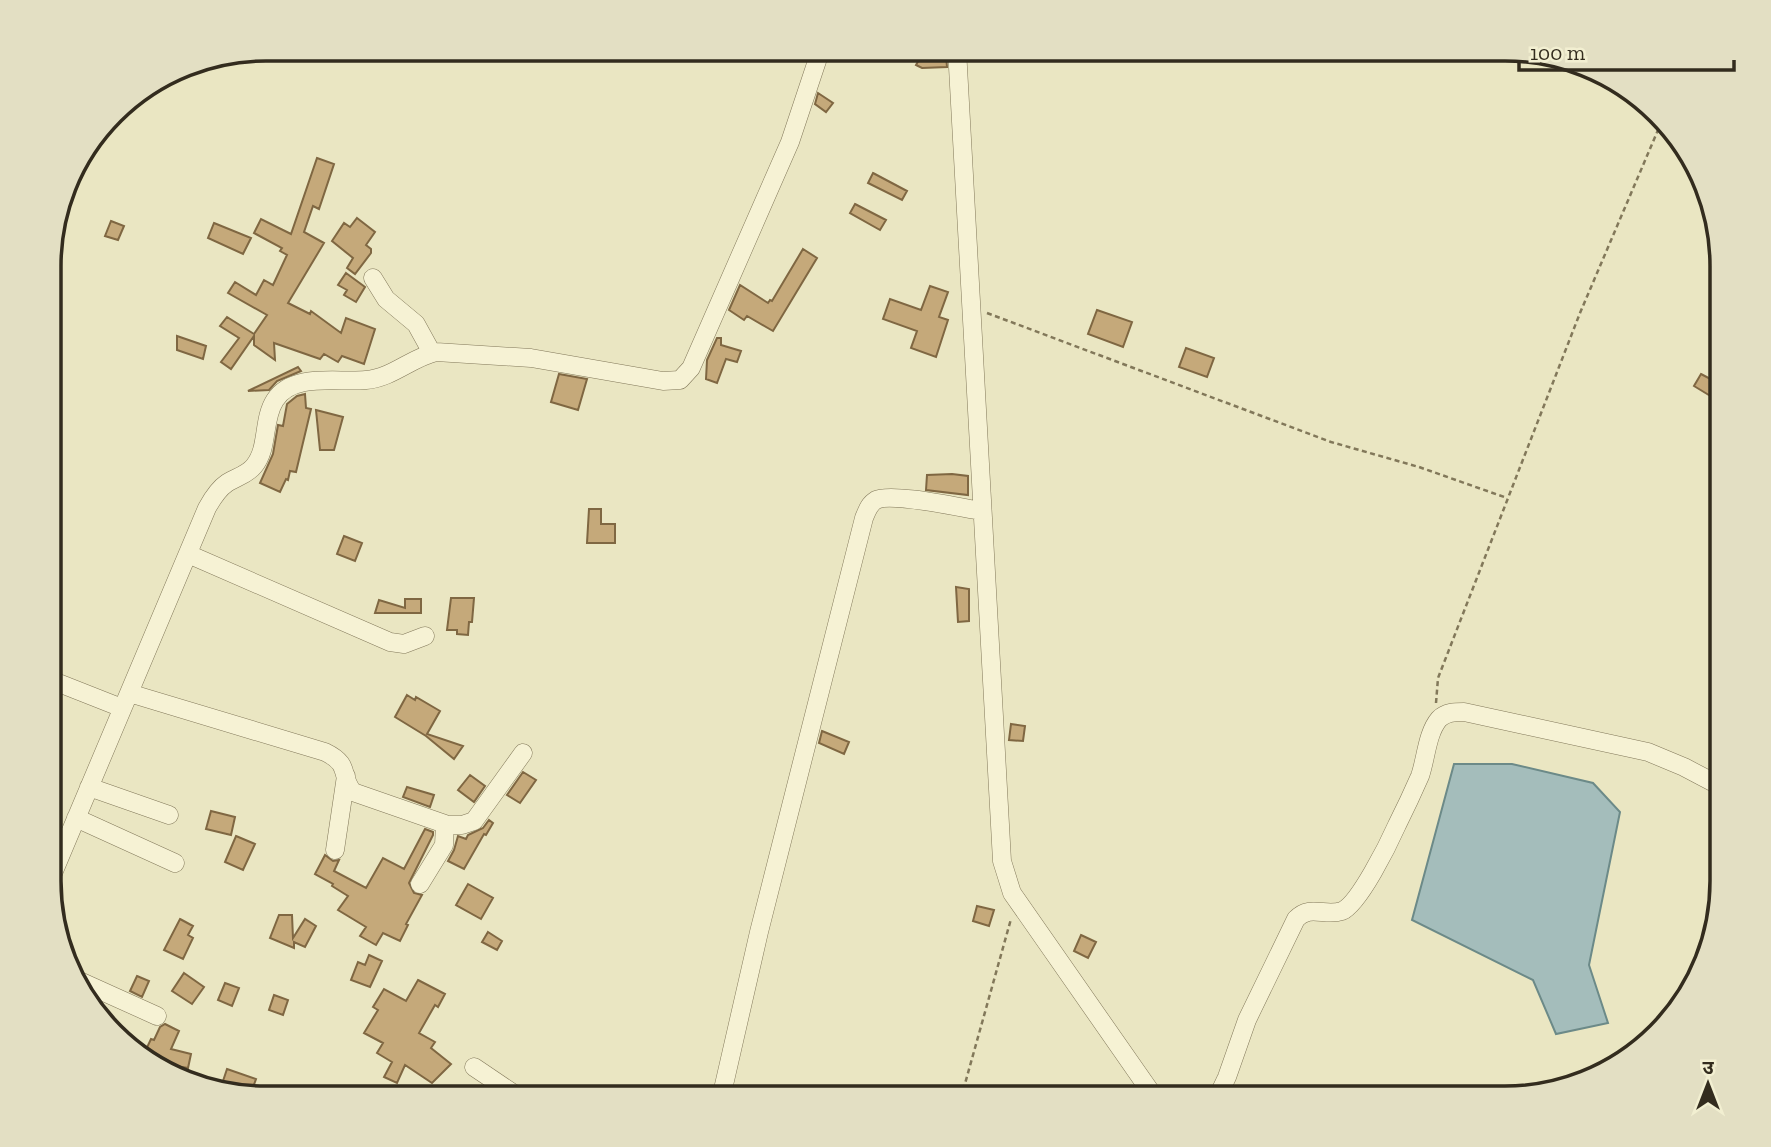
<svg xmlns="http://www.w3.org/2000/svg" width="1771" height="1147" viewBox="0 0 1771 1147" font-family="'Zilla Slab','Noto Sans Devanagari',serif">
  <rect width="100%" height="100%" fill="#eae6c2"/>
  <path fill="#a4bdbb" stroke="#6c8a88" stroke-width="2" d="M1454 764H1512L1593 783 1620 812 1589 965 1608 1023 1556 1034 1533 980 1412 920Z"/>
  <path fill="#c5a97a" stroke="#7f6742" stroke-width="2" d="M946 55 947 67 922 68 916 65 921 56Z
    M818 93 833 103 826 112 815 104Z
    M317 158 334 164 319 209 313 206 304 232 324 243 288 303 310 314 311 311 341 333 346 318 375 329 364 364 342 356 338 362 324 354 320 359 274 343 275 360 254 345V336L231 369 221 362 239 338 220 326 227 317 254 334 267 315 228 293 235 282 256 295 264 280 273 285 287 255 280 251 282 248 254 233 261 219 291 234Z
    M873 173 907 191 902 200 868 183Z
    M855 204 886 220 880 230 850 213Z
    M357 218 375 232 366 245 371 249V253L355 274 347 268 353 258 332 241 344 223 350 227Z
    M111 221 124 226 118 240 105 236Z
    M214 223 251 238 243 254 208 238Z
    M803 249 817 258 773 331 747 316 744 320 729 310 740 285 768 303 770 300 772 301Z
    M346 273 365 287 356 302 344 295 347 290 338 285Z
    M930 286 948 292 939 317 948 320 936 357 911 348 917 331 883 319 890 299 921 310Z
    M1097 310 1132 322 1123 347 1088 334Z
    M177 336 206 346 203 359 177 350Z
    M717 338H721V345L741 351 737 362 726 359 717 383 706 379 707 360Z
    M1186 348 1214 358 1207 377 1179 367Z
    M298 367 301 371 277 381 269 390 248 391Z
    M559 374 587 379 578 410 551 402Z
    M1701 374 1722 385V403L1694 386Z
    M305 394 306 408 311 409 296 472 290 471 288 480 286 479 280 492 260 483 273 454 278 425 283 426 287 404 297 396Z
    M316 410 343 417 334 450H320Z
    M952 474 968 476V495L926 490 927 475Z
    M589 509H601V524H615V543H587Z
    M344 536 362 543 355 561 337 554Z
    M956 587 969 589V621L958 622Z
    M451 598H474L472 622H469L468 635 457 634V630H447Z
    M405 599H421V613H375L379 600 405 608Z
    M407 695 415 700 416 697 440 711 427 734 463 746 454 759 426 736 395 717Z
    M1011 724 1025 726 1023 741 1009 740Z
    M822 731 849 742 844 754 819 743Z
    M523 772 536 780 520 803 507 795Z
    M470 775 485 786 474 802 458 790Z
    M407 787 434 795 430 807 403 797Z
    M211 811 235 817 231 835 206 829Z
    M489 820 493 823 486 835 484 834 464 869 448 861 454 850 458 836 466 839 468 835 483 828Z
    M425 829 433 832V835L409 883 414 893 422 895 406 924 408 925 400 941 383 933 376 945 360 936 366 927 338 910 348 896 332 886 333 884 315 874 325 855 333 861 339 860 334 871 366 888 383 858 404 869Z
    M236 836 255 844 243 870 225 862Z
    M468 884 493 898 481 919 456 905Z
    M977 906 994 910 989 926 973 921Z
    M279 915H292L293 938 305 919 316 926 305 947 294 942V948L270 938Z
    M180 919 193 926 188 935 193 938 183 959 164 950Z
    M488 932 502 941 497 950 482 942Z
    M1081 935 1096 942 1088 958 1074 951Z
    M369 955 382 961 370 987 351 980 358 962 365 965Z
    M184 973 204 987 192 1004 172 991Z
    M137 976 149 981 142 997 130 991Z
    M418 980 445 994 438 1007 435 1005 419 1033 435 1042 431 1048 451 1064 432 1083 405 1065 397 1083 384 1077 392 1062 377 1053 383 1043 364 1033 378 1010 373 1007 384 989 406 1001Z
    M225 983 239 988 232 1006 218 1000Z
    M274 995 288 1000 283 1015 269 1010Z
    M165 1024 179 1031 171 1049 191 1054 188 1068 165 1064 162 1070 142 1058 151 1039 154 1040 160 1027Z
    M227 1069 256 1079 252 1090 223 1081Z
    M193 1073 210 1079 207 1088 190 1083Z"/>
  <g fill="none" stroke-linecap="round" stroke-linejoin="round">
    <g stroke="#82785a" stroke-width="19">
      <path id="minor" d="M957 49 1002 861 1012 893 1155 1098
        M373 278 386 299 416 324 432 353
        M188 554 390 642 404 644 425 636
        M51 680 122 708
        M129 693 325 752C352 765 339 775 353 792L445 824 444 845 420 884
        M89 787 169 815
        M76 818 175 863
        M446 825H462L474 821 523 753
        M335 850 346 776
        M51 878 207 508C212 499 218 489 227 483 236 477 247 475 254 466 269 448 262 420 275 400 293 372 338 383 366 380 392 378 411 358 436 352L531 358 663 381 680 380 691 368 790 142 821 49
        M75 979 157 1016
        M474 1067 520 1098
        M721 1098 759 932 864 518C867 511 869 504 876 500 891 492 962 508 982 511
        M1217 1098 1227 1077 1247 1020 1296 919C1310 904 1325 917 1342 911 1359 904 1389 843 1397 825 1405 809 1413 792 1420 776 1426 759 1427 733 1439 719 1446 712 1455 712 1464 712L1648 752 1684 767 1722 787"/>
    </g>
    <path stroke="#82785a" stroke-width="2.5" stroke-dasharray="5 3.5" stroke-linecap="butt" d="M987 313 1331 442 1419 467 1507 498
      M1436 703 1438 678 1580 313 1661 123
      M961 1098 1011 919"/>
    <use href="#minor" stroke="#f6f2d4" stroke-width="18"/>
  </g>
  <path d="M0 0H1771V1147H0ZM266 61H1505A205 205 0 0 1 1710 266V881A205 205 0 0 1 1505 1086H266A205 205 0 0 1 61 881V266A205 205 0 0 1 266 61Z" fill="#e3dfc3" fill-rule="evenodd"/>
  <path fill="none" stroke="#332c1e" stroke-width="3.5" d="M266 61H1505A205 205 0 0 1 1710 266V881A205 205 0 0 1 1505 1086H266A205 205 0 0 1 61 881V266A205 205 0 0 1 266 61Z"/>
  <g transform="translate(1708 1084)" stroke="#f2efd1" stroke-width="5" paint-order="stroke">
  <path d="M0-5L12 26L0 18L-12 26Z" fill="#332c1e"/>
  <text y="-10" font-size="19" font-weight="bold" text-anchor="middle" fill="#332c1e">उ</text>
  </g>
  <path d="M1519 60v10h215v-10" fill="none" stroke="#332c1e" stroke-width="3.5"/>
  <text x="1530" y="60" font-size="21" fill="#332c1e" stroke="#f2efd1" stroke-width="5" paint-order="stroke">100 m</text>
</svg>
